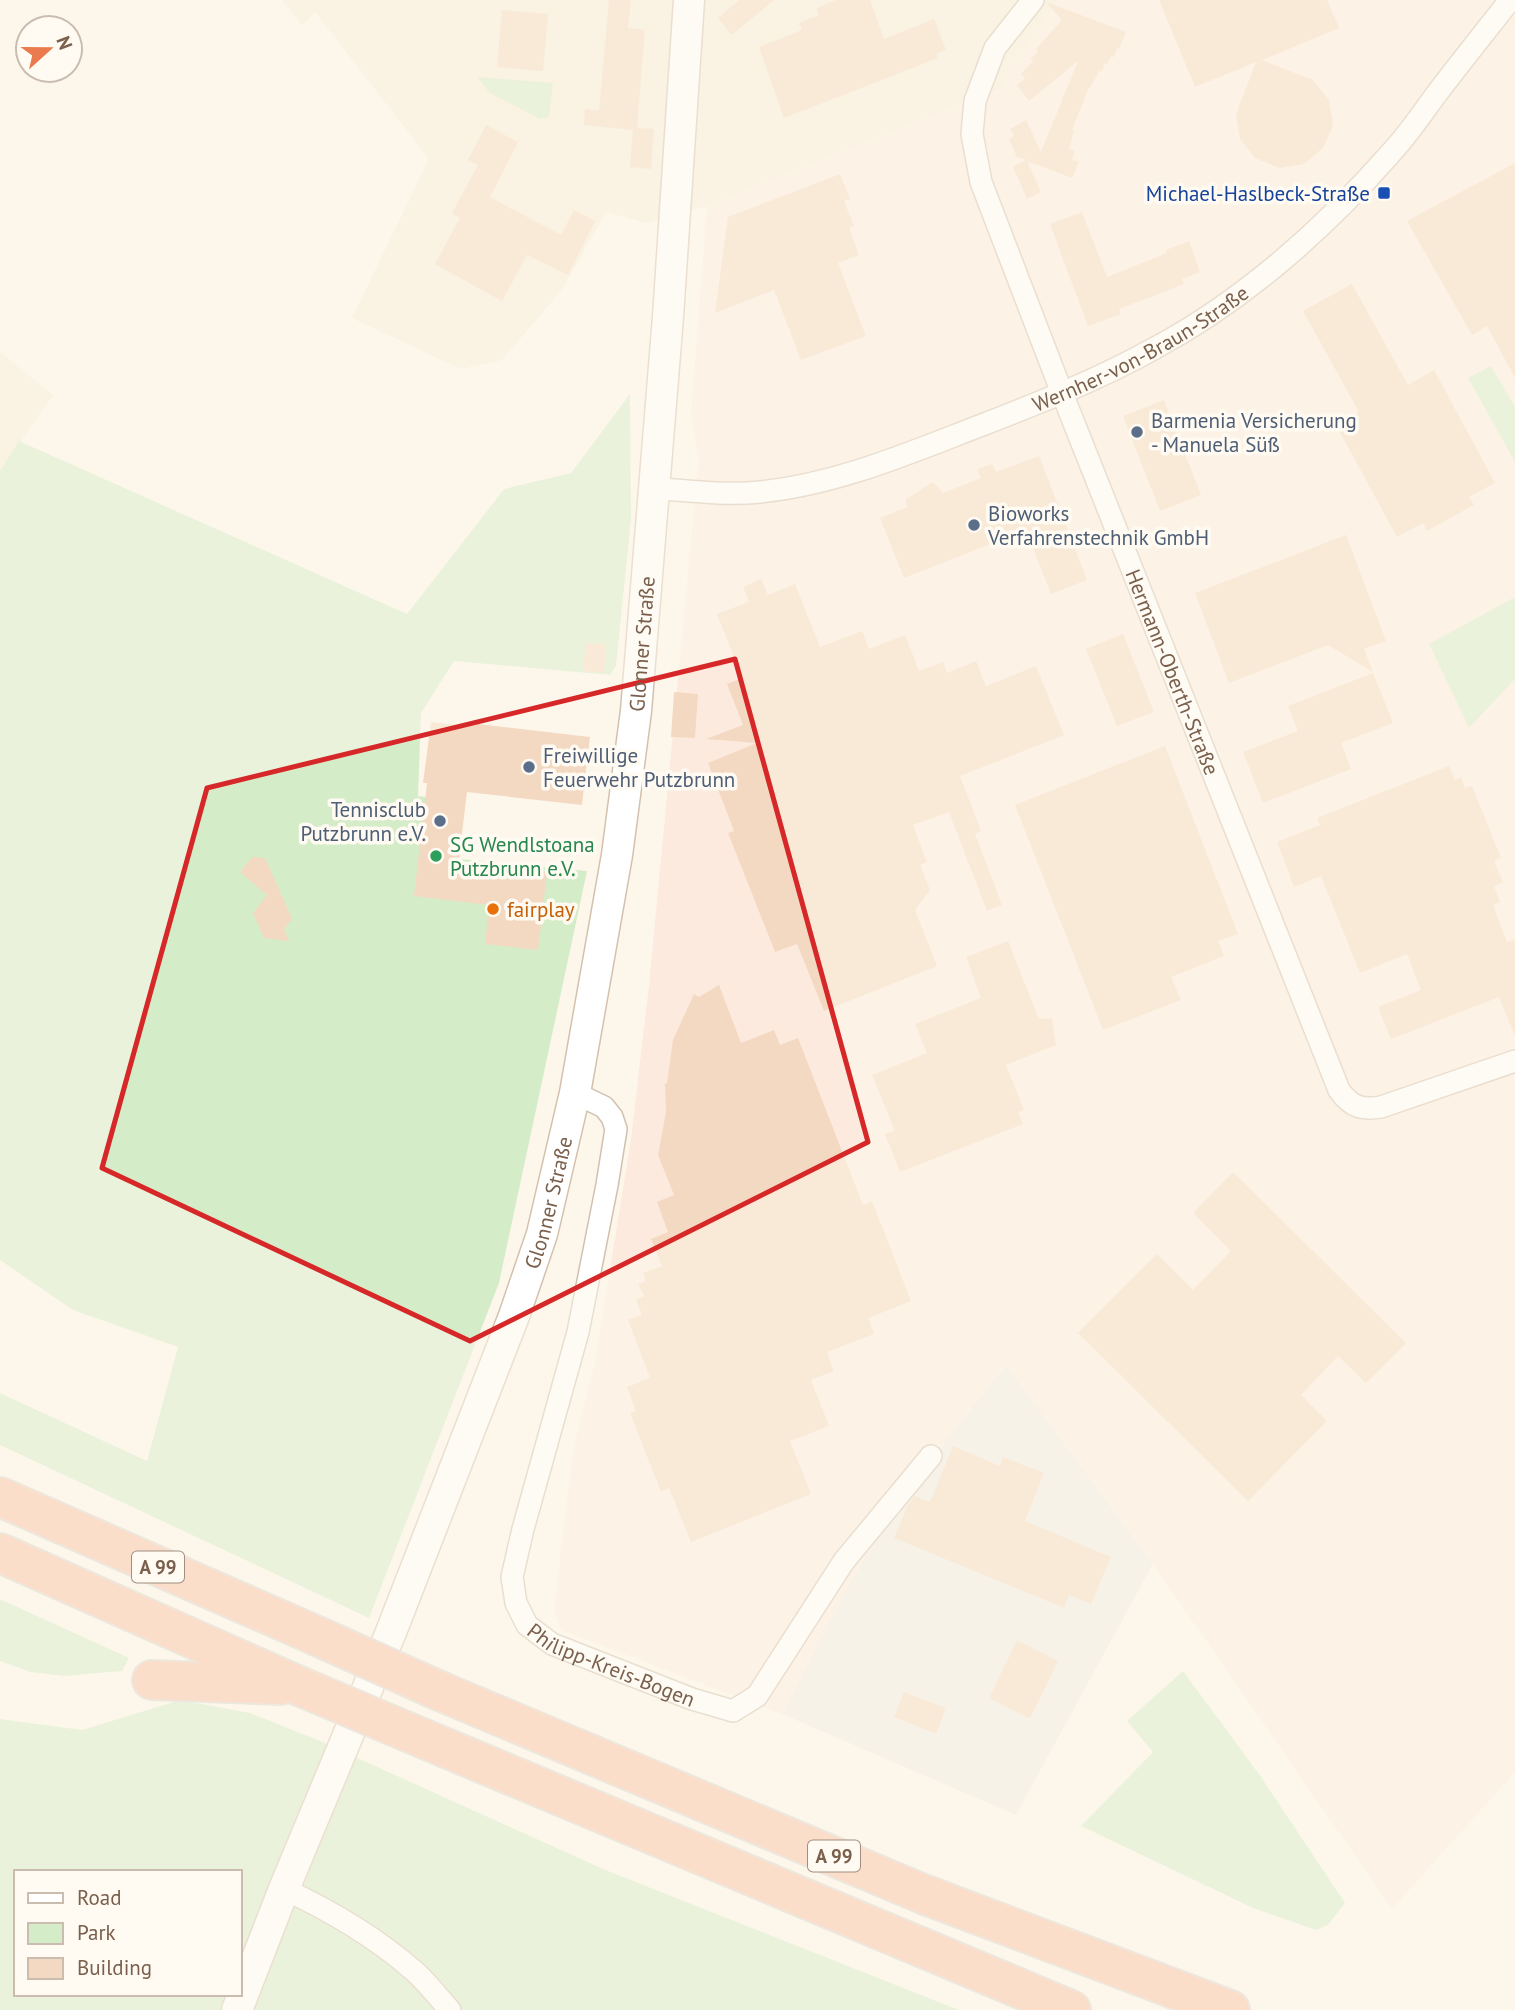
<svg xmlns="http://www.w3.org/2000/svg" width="1515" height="2010" viewBox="0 0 1515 2010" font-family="'PT Sans',sans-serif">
  <rect width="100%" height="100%" fill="#fdf7eb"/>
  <path fill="#f5ead9" d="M282 0H1059L1010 68 1002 88 707 206 646 223 606 212 561 291 502 360 461 369 352 318 429 159 315 12 302 25Z
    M0 352 53 395 0 471Z"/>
  <path fill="#fdeadf" d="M1059 0H1515V1772L1392 1909 1153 1564 1006 1365 901 1497 849 1585 782 1714 561 1630 554 1610 573 1450 595 1362 631 1139 649 985 699 458 691 415 707 206 1002 88 1010 68Z"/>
  <path fill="#efeae4" d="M1006 1365 1153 1564 1016 1815 782 1714 849 1585 901 1497Z"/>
  <path fill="#d5ecc8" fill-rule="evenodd" d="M477 77 553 83 549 117 540 119 490 93Z
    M1491 366 1515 407V462L1468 378Z
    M630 394 631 519 616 666 610 675 454 661 421 713 418 796 465 802 459 859 587 871 499 1283 369 1618 0 1445V1393L147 1461 178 1347 73 1310 0 1260V471L19 441 407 614 504 489 571 473Z
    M1515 597V679L1469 728 1429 644Z
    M0 1599 129 1658 122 1671 65 1676 30 1672 0 1661Z
    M1183 1671 1259 1774 1345 1903 1328 1925 1316 1930 1253 1908 1081 1826 1153 1752 1127 1721Z
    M180 1700 250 1713 320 1741 603 1869 959 2010H0V1719L82 1730ZM16 1872H240V1994H16Z"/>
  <path fill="#f4d9c2" d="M609 0H631L628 28 645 30 637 128 654 129 651 169 630 167 633 130 584 125 585 109 599 111Z
    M739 0H774L732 35 718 18Z
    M836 0H870L884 39 934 19 946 50 936 54 938 58 784 118 759 47 802 30 799 23 819 15 817 8Z
    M1159 0H1327L1339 28 1262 60 1313 80 1329 100 1333 125 1323 148 1304 164 1279 168 1255 158 1240 139 1236 114 1256 62 1195 87Z
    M1046 2 1126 32 1119 49 1117 48 1114 57 1111 56 1107 64 1105 63 1102 72 1099 71 1090 88 1089 87 1072 130 1074 131 1069 149 1075 151 1072 160 1079 162 1072 178 1027 161 1041 192 1027 199 1013 167 1026 160 1017 157 1009 139 1014 136 1010 129 1026 120 1041 152 1078 61 1029 101 1017 85 1025 79 1021 74 1033 61 1031 58 1038 52 1036 49 1062 20Z
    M502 10 548 14 543 71 497 67Z
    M486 125 518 142 490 197 561 235 574 210 595 221 568 275 527 255 502 301 435 264 460 218 452 213 478 165 468 160Z
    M1515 163V378L1487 326 1472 335 1407 221Z
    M840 174 850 199 844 201 854 226 849 228 859 255 838 263 866 336 801 360 774 290 715 313 728 217Z
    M1082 212 1107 277 1167 253 1166 250 1189 241 1200 272 1182 279 1184 284 1119 309 1121 314 1088 326 1050 224Z
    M1352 284 1408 385 1434 370 1495 483 1469 497 1474 505 1427 531 1423 523 1397 537 1336 425 1359 412 1303 311Z
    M1164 400 1201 495 1160 511 1123 416Z
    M1039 456 1087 580 1051 594 1026 530 904 578 880 518 908 507 905 500 933 482 943 493 981 478 977 469 992 464 996 472Z
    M1346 535 1386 641 1364 649 1373 672 1328 645 1229 683 1195 593Z
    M761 579 768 595 795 584 820 647 862 631 869 649 905 635 919 671 943 662 947 673 976 661 986 686 1036 666 1064 735 960 776 981 831 975 834 1002 905 987 911 949 812 913 825 927 862 920 865 930 890 915 910 937 966 824 1011 797 944 775 952 728 833 734 831 708 763 757 743 706 739 743 725 727 684 742 678 717 614 749 602 743 587Z
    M1123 634 1154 712 1117 726 1086 649Z
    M586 643 606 644 604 673 583 671Z
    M1373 673 1393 723 1341 743 1351 769 1263 803 1243 752 1298 731 1288 706Z
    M674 692 698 694 695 738 671 737Z
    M431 722 470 726V723L590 737 582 805 467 792 458 866 494 870V866L547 872 538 950 485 944 489 905 414 896 427 783H423Z
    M1165 746 1238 934 1218 941 1224 956 1171 977 1181 1000 1103 1030 1015 805Z
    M1449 766 1455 780 1461 777 1465 788 1472 786 1501 858 1494 861 1503 882 1494 886 1500 902 1493 905 1507 942 1515 939V1036L1499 997 1391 1039 1378 1007 1421 990 1407 954 1360 973 1321 876 1294 887 1277 842 1320 825 1317 818Z
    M252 857 265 858 292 919 284 929 289 941 264 938 253 913 267 895 240 872Z
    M1008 941 1039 1019 1052 1018 1056 1045 1006 1065 1024 1110 1018 1112 1023 1124 900 1172 885 1134 895 1131 872 1075 927 1053 915 1024 981 998 966 957Z
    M719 985 741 1043 774 1030 780 1045 798 1038 863 1205 872 1201 911 1301 868 1318 874 1334 827 1352 834 1371 811 1380 829 1426 790 1441 811 1494 691 1542 669 1488 661 1492 630 1413 636 1411 627 1387 650 1378 628 1320 642 1315 636 1300 644 1296 638 1284 646 1281 643 1273 662 1266 651 1239 668 1232 657 1202 674 1195 658 1155 666 1112 665 1084 667 1083 673 1040 694 994 699 997Z
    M1233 1172 1406 1343 1366 1383 1338 1356 1301 1395 1327 1421 1248 1501 1078 1333 1157 1254 1193 1290 1231 1251 1193 1213Z
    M953 1446 1000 1466 1003 1457 1044 1473 1025 1521 1111 1557 1091 1604 1069 1595 1064 1608 894 1538 908 1505 915 1496 930 1502Z
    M1017 1640 1058 1661 1030 1719 989 1698Z
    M904 1692 946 1708 936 1734 894 1717Z"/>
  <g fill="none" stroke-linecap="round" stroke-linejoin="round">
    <g stroke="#d1c0af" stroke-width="24">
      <g id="street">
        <path id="s1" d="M1033 0 995 48 975 101 972 134 981 182 1062 393 1339 1090C1351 1107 1361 1110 1381 1107L1515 1061"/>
        <path id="s2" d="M655 489C690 490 725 496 760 492 838 484 909 453 982 425 1041 402 1100 379 1155 348 1243 301 1324 229 1390 154 1407 136 1421 115 1435 96 1460 63 1485 32 1510 0"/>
        <path id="s3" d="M575 1093 604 1107 612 1117 616 1129 607 1185 578 1332 523 1529 512 1577 516 1603 527 1625 552 1644 692 1699 733 1711 757 1696 844 1561 931 1456"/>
        <path d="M284 1889C331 1911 374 1936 413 1970 426 1981 438 1997 450 2010"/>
      </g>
    </g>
    <g stroke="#d4c1ad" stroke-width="33">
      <g id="secondary">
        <path id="s4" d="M237 2010 284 1889 391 1632 514 1316 542 1234 575 1093 617 855 636 711 668 317 689 0"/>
      </g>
    </g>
    <g stroke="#dad2cd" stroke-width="42">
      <path id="highway" d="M0 1497 317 1636
        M0 1553 299 1686
        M152 1680 280 1685
        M442 1692 923 1894 1230 2010
        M422 1738 1071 2010"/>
    </g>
    <use href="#street" stroke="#fff" stroke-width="21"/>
    <use href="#secondary" stroke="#fff" stroke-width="30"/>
    <use href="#highway" stroke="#f8bea2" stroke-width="38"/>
    <g stroke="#dad2cd" stroke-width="42" stroke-linecap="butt">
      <path id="highway-bridge" d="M317 1636 442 1692
        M299 1686 422 1738"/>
    </g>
    <use href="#highway-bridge" stroke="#f8bea2" stroke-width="38"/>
  </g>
  <path d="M0 0H1515V2010H0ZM735 659 868 1142 470 1341 102 1168 207 788Z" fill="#fdf7eb" fill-opacity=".55" fill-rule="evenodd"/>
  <path fill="none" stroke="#d62828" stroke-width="5" stroke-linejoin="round" d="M735 659 868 1142 470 1341 102 1168 207 788Z"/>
  <rect fill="#1a4fb4" stroke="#fffbf3" stroke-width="2.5" x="1377" y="186" width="14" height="14" rx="3.5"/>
  <g fill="#5c6f8a" stroke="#fffbf3" stroke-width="2.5">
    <circle cx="1137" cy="432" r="7"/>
    <circle cx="974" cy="525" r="7"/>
    <circle cx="529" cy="767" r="7"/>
    <circle cx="440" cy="821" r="7"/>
  </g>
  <circle fill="#2e9e5b" stroke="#fffbf3" stroke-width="2.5" cx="436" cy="856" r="7"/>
  <circle fill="#e8710a" stroke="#fffbf3" stroke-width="2.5" cx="493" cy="909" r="7"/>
  <g text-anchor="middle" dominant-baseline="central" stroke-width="7" stroke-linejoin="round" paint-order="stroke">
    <g fill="#fffbf3" stroke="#a28e7e" stroke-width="2">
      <rect x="132" y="1551.5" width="52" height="31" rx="5"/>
      <rect x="808" y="1840.5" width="52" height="31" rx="5"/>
    </g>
    <g font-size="19" font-weight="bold" fill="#7a604c">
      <text x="158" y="1567">A 99</text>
      <text x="834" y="1856">A 99</text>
    </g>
    <g font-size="21" fill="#164399" stroke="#fffbf3" text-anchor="end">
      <text x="1370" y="193">Michael-Haslbeck-Straße</text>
    </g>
    <g font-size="21" fill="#7a604c" stroke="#fffbf3">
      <text stroke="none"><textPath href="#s2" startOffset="514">Wernher-von-Braun-Straße</textPath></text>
      <text stroke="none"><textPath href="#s4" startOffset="1433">Glonner Straße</textPath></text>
      <text stroke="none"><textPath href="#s1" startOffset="726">Hermann-Oberth-Straße</textPath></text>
      <text stroke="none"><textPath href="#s4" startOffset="866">Glonner Straße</textPath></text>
      <text stroke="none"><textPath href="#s3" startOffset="663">Philipp-Kreis-Bogen</textPath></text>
    </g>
    <g font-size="21" fill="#4e5e75" stroke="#fffbf3" text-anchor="start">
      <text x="1151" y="420">Barmenia Versicherung<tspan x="1151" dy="24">- Manuela Süß</tspan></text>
      <text x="988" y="513">Bioworks<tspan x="988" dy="24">Verfahrenstechnik GmbH</tspan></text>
      <text x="543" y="755">Freiwillige<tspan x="543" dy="24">Feuerwehr Putzbrunn</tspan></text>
      <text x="426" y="809" text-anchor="end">Tennisclub<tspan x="426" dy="24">Putzbrunn e.V.</tspan></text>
    </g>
    <g font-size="21" fill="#27864d" stroke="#fffbf3" text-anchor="start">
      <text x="450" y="844">SG Wendlstoana<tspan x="450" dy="24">Putzbrunn e.V.</tspan></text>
    </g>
    <g font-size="21" fill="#c56008" stroke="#fffbf3" text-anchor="start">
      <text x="507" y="909">fairplay</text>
    </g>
  </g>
  <rect x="14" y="1870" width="228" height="126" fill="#fffbf3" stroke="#cabdb0" stroke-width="2"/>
  <rect x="28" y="1893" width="35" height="10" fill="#ffffff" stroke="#cabdb0" stroke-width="2"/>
  <text x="77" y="1905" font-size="21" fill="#7a604c">Road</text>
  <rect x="28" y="1923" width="35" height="21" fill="#d5ecc8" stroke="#cabdb0" stroke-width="2"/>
  <text x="77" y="1940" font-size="21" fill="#7a604c">Park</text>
  <rect x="28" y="1958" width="35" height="21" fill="#f4d9c2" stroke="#cabdb0" stroke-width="2"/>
  <text x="77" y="1975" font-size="21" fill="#7a604c">Building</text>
  <g transform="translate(49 49) rotate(69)"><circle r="33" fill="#fffbf3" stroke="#cabdb0" stroke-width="2"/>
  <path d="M0-5L12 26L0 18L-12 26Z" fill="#e97b4f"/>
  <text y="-10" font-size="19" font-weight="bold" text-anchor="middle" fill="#7a604c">N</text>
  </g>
</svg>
